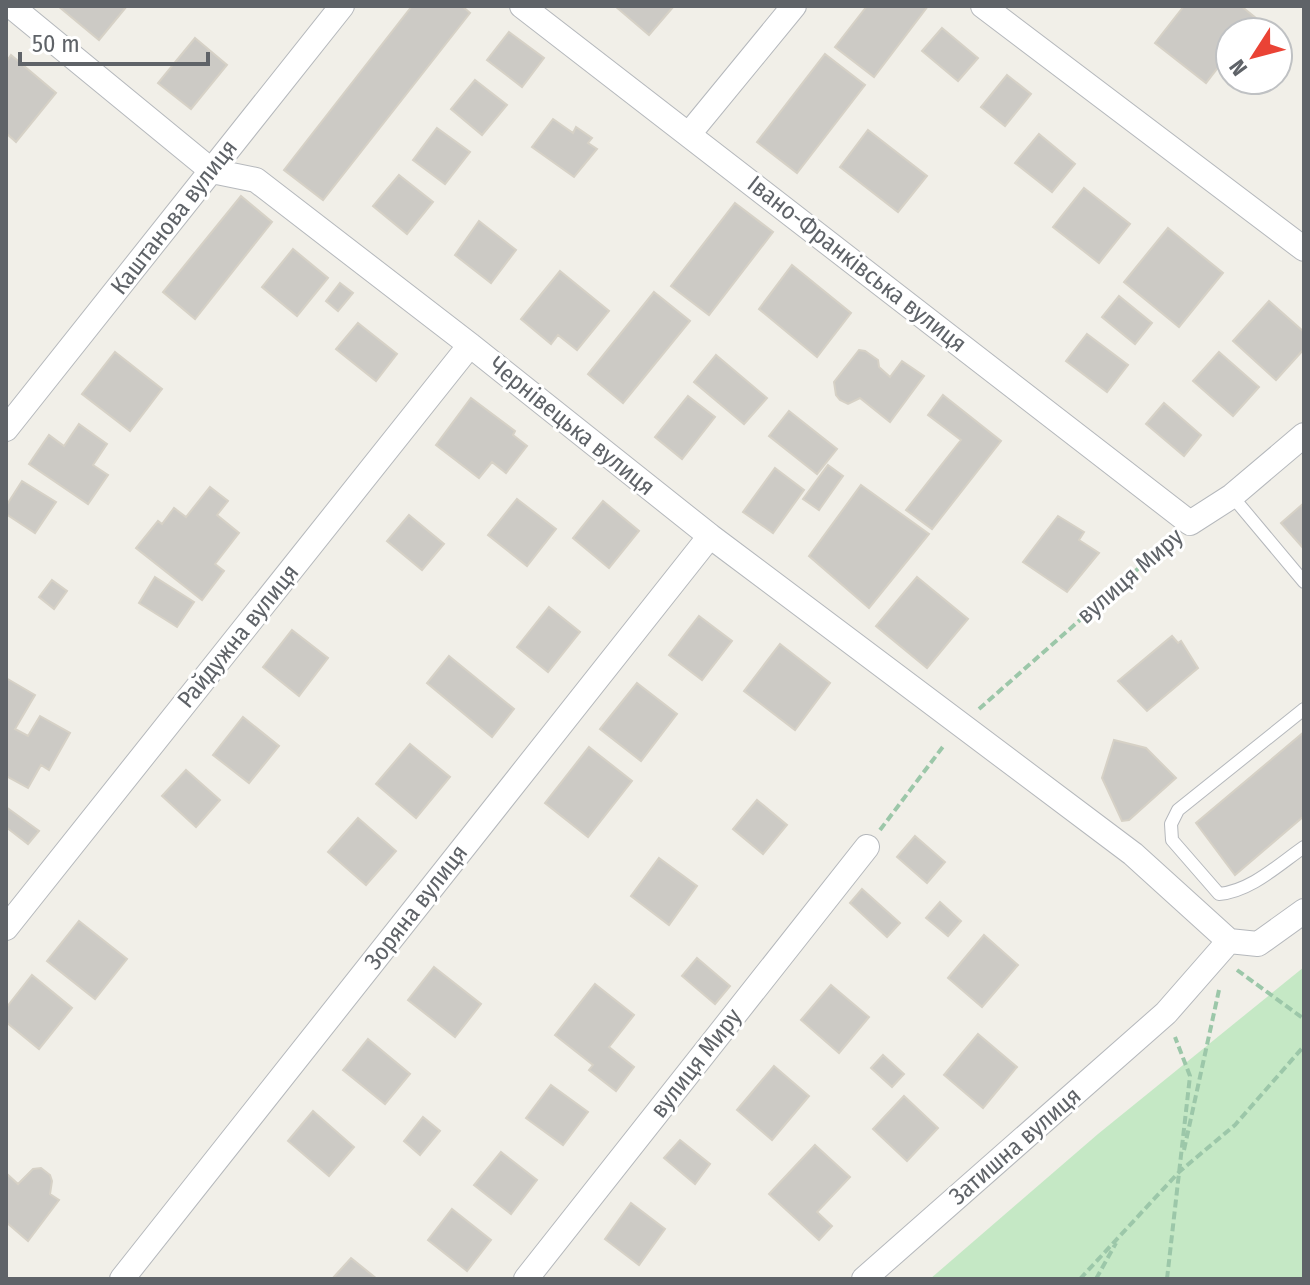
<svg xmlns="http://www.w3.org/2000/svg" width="1310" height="1285" viewBox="0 0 1310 1285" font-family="'Fira Sans Condensed',sans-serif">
  <rect width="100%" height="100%" fill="#f1efe8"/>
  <path fill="#c5e8c5" d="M1304 967V1279H930L1098 1134Z"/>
  <path fill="#cccac5" stroke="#d6d1c6" stroke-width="2" d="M58 6H127L99 40Z
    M412 6H462L470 13 323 200 284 170Z
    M615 6H674L649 35Z
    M867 6H928L874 77 835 47Z
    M1184 6H1241L1257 19 1246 32H1230V52L1206 83 1155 43Z
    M942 28 978 58 958 81 922 51Z
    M509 32 544 58 522 87 487 60Z
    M195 38 227 65 191 109 158 83Z
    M825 54 865 85 797 173 757 142Z
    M11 55 56 93 16 142 6 133V62Z
    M1007 75 1031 94 1005 126 981 107Z
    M475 80 507 105 482 135 451 109Z
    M553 119 573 133 576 127 592 138 588 143 597 149 574 177 532 147Z
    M437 128 470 152 445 184 413 160Z
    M868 130 927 176 898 212 840 167Z
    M1039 134 1075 164 1052 192 1015 163Z
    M399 175 433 202 407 234 373 206Z
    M1084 188 1130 224 1099 263 1053 227Z
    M241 196 272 222 195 319 163 292Z
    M735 203 773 232 709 315 671 286Z
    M479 221 516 250 491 283 455 255Z
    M1168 228 1223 273 1179 327 1124 282Z
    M293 249 328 278 297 316 262 287Z
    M792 265 851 313 817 357 759 309Z
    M560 271 609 311 577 350 558 335 551 344 521 319Z
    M340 283 353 293 338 311 326 301Z
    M654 292 690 321 623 403 588 374Z
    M1119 296 1152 323 1135 344 1102 317Z
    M1269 301 1304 332V349L1276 380 1233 341Z
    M358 323 397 354 376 381 336 349Z
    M1087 334 1128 365 1107 392 1066 361Z
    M859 350 865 351 878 360 879 367 890 377 902 361 924 376 890 422 860 398 848 404 840 400 836 395 834 382Z
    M115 352 162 389 130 431 82 394Z
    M1219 352 1259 387 1233 416 1193 381Z
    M716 355 767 398 744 424 694 382Z
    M943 395 1001 441 932 529 906 510 961 440 928 415Z
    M688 396 715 417 682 459 655 437Z
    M471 398 515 431 513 435 527 446 506 473 492 462 479 478 436 445Z
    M1164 403 1201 435 1184 456 1146 424Z
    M789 411 837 449 817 474 769 436Z
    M79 424 107 444 93 465 108 475 88 504 29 464 49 435 64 446Z
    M828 465 843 476 819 510 803 499Z
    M775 468 804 490 773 533 743 512Z
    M22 481 56 502 35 533 6 514V506Z
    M861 485 929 534 869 608 809 556Z
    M210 487 228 501 217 515 239 533 215 564 224 571 202 600 136 548 158 521 162 524 174 508 186 517Z
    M517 499 556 529 527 566 488 535Z
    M603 501 639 531 609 568 573 538Z
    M1304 503V549L1281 523Z
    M409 515 444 544 422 570 387 541Z
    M1058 516 1084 532 1079 540 1099 553 1067 592 1023 562Z
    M155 577 194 602 177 627 139 603Z
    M917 577 968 619 927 668 876 626Z
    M52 580 67 591 54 609 39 597Z
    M549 607 580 632 548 672 517 647Z
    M699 616 732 641 702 680 669 655Z
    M292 630 328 658 299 696 263 667Z
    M1172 636 1178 643 1181 641 1198 668 1147 711 1118 681Z
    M780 644 830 683 795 730 744 691Z
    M449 656 514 709 492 737 427 683Z
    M6 678 35 695 15 729 28 736 40 716 70 733 49 770 41 765 28 788 6 776Z
    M637 683 677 714 641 761 600 729Z
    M243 717 279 746 249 783 213 755Z
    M1304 732V816L1235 875 1196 823Z
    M1114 740 1146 748 1176 778 1129 820 1122 821 1102 778Z
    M410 744 450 777 416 818 376 784Z
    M589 747 632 781 588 837 545 803Z
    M186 770 220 800 196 827 162 796Z
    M757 800 787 825 763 854 733 829Z
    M6 807 39 831 28 844 6 827Z
    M358 818 396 851 366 885 328 852Z
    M915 836 945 862 927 883 897 857Z
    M659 858 697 886 669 925 631 896Z
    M862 889 900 923 887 937 850 903Z
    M940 902 961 921 948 936 926 918Z
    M79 921 127 959 95 999 47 961Z
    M984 935 1018 965 982 1007 948 978Z
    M697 958 730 986 715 1004 682 976Z
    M434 967 481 1004 455 1037 408 1000Z
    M32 975 72 1008 39 1049 6 1022V1008Z
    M595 984 634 1015 609 1047 634 1067 616 1091 589 1070 593 1065 555 1035Z
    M831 985 869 1017 839 1053 801 1020Z
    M978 1034 1017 1067 983 1108 944 1075Z
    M368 1039 410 1074 385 1104 343 1070Z
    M883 1055 904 1074 892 1087 871 1068Z
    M774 1066 809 1096 772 1140 737 1110Z
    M551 1085 588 1112 563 1145 526 1118Z
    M904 1096 938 1128 907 1161 873 1129Z
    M313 1111 354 1147 329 1176 288 1141Z
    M423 1117 440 1131 420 1155 404 1141Z
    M680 1140 710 1164 695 1184 664 1158Z
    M815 1145 850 1177 817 1212 832 1226 819 1240 769 1194Z
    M501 1152 537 1180 511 1214 474 1185Z
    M41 1168 50 1175 52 1181 50 1194 59 1200 28 1241 6 1222V1173L18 1184 33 1169Z
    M631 1203 665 1229 639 1265 605 1239Z
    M452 1209 491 1240 467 1271 428 1240Z
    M351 1258 377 1279H332Z"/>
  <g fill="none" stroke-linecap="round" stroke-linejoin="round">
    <g stroke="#b5b8bc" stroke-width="14">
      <path id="lane" d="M1232 496 1304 582
        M1304 709 1178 810 1171 824 1172 840 1219 894C1251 891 1278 865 1304 847"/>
    </g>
    <g stroke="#b5b8bc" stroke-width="26">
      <path id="street" d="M11 6 212 171 256 180 470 345 710 536 1133 854 1229 941 1258 944 1304 911
        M522 6 1190 523 1232 496 1304 435
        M983 6 1304 249
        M689 134 794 6
        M6 429 342 6
        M6 928 470 345
        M122 1279 710 536
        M526 1279 867 847
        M864 1279 1166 1013 1229 941"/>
    </g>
    <path stroke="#9cc7a9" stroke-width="4" stroke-dasharray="8 4" stroke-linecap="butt" d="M979 709 1173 538
      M880 830 945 744
      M1237 970 1304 1019
      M1184 1150 1219 990
      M1080 1279 1179 1172 1235 1125 1304 1046
      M1096 1279 1116 1243
      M1167 1279 1190 1076 1175 1037"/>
    <use href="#lane" stroke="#fff" stroke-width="12"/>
    <use href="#street" stroke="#fff" stroke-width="24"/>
  </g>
  <g text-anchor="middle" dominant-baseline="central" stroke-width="6" stroke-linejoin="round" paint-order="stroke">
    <g font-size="24" fill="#5f6368" stroke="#fff">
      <text transform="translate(174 217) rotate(-52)">Каштанова вулиця</text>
      <text transform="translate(857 264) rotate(38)">Івано-Франківська вулиця</text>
      <text transform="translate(572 426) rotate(39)">Чернівецька вулиця</text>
      <text transform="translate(1130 576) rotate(-41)">вулиця Миру</text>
      <text transform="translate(238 636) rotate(-51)">Райдужна вулиця</text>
      <text transform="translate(416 907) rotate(-52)">Зоряна вулиця</text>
      <text transform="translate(696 1063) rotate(-52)">вулиця Миру</text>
      <text transform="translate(1015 1146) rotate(-41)">Затишна вулиця</text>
    </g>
  </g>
  <rect width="1310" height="1285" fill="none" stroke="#5f6368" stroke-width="16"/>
  <g transform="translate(1254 56) rotate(234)"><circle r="38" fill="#ffffff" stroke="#bfc1c3" stroke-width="2"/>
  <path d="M0-6L14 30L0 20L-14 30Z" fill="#ea4335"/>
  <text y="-12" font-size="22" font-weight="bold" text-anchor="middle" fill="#5f6368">N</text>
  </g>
  <path d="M20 52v12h188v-12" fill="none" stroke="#5f6368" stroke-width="4"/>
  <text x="32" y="52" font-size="24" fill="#5f6368" stroke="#ffffff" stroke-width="6" paint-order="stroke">50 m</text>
</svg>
